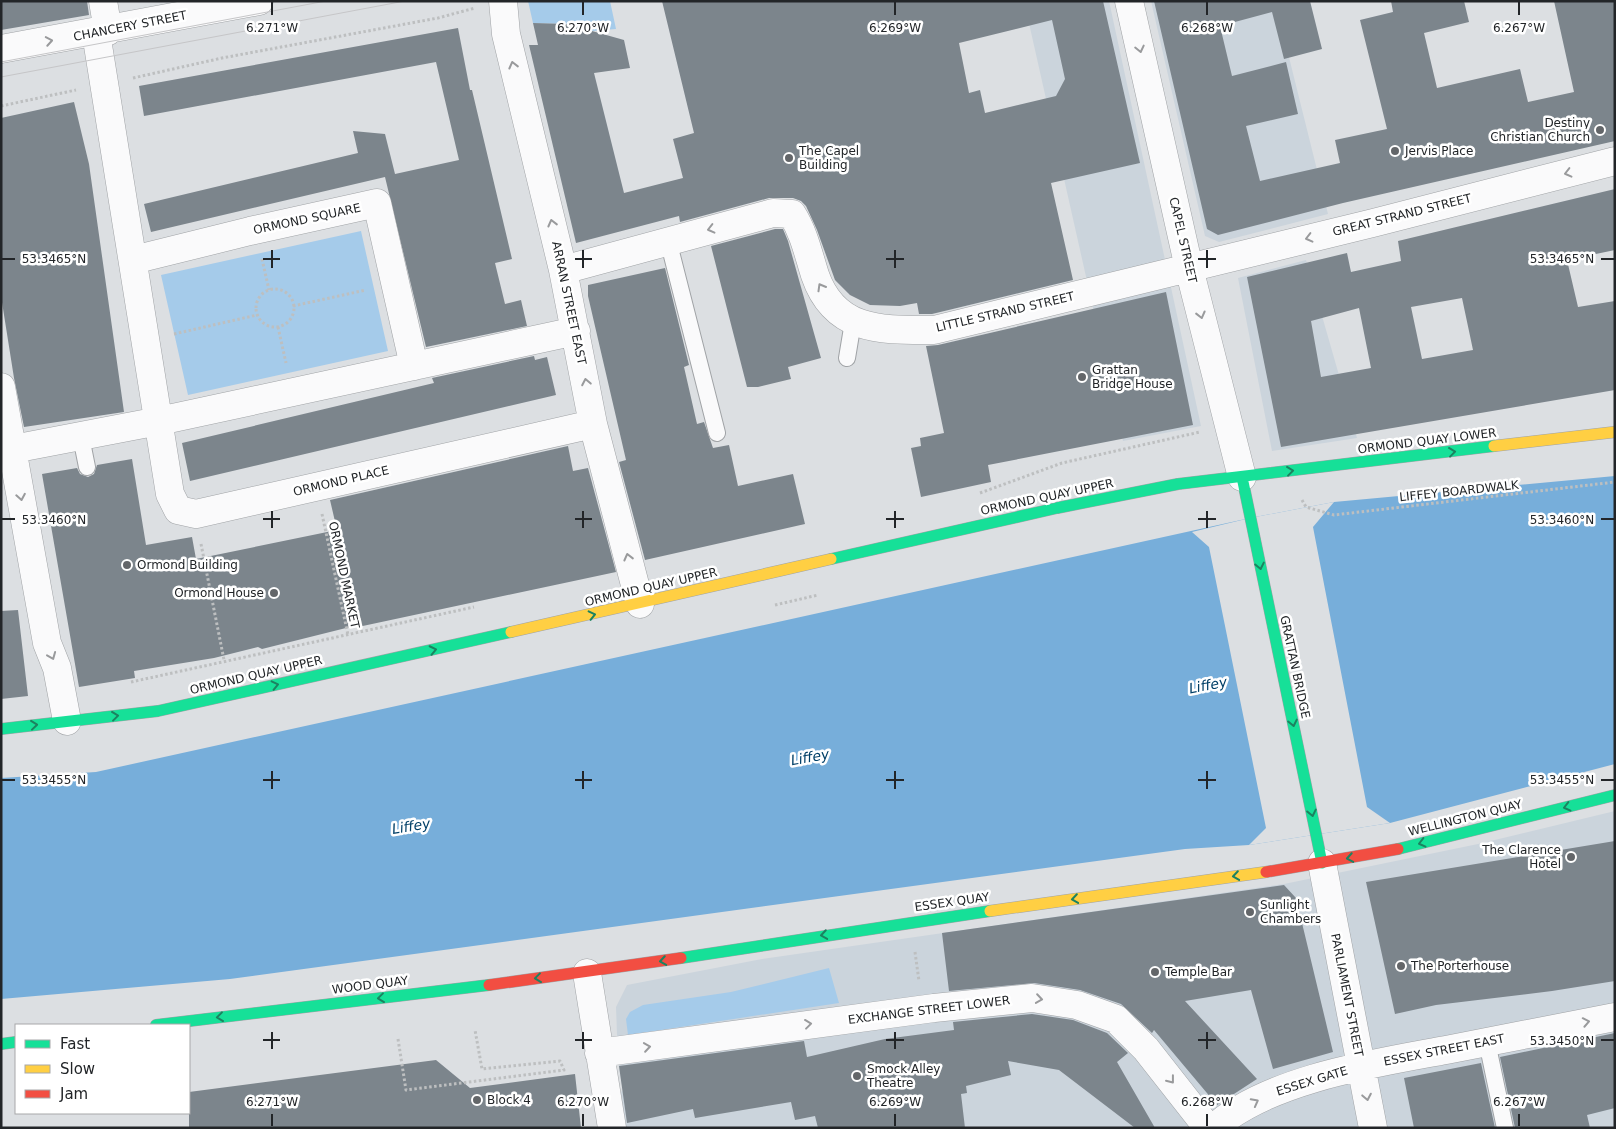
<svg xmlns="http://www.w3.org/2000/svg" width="1616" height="1129" viewBox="0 0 1616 1129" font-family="'DejaVu Sans',sans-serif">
  <rect width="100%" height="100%" fill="#dcdfe2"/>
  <path fill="#cbd4dc" d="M1024 1H1109L1201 426 1123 441Z
    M1151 1H1275L1328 214 1219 242 1205 236Z
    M1306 260 1357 438 1272 451 1238 278Z
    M1615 811V1128H626L620 1092 623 1091 618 1061 616 1007 627 985 762 959 1284 884 1478 844Z"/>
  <path fill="#a5cbea" d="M528 1H610L616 29 592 31 567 24 533 23Z
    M361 231 388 351 188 395 161 275Z
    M829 968 839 1003 628 1035 626 1019 630 1012 643 1005 731 992Z"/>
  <path fill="#77aeda" d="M1615 476V764L1390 823 1249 845 1185 849 230 979 1 999V778L96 772 1250 518 1334 502Z"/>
  <path fill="#dcdfe2" d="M1334 502 1313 527 1367 807 1390 823 1249 845 1266 828 1209 547 1192 532 1250 518Z"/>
  <path fill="#7c858c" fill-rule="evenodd" d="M1 1H87L89 15 1 30Z
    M662 1H1103L1140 163 1051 183 1073 280 932 314H919L917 303 900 306 870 305 850 295 835 280 817 230 806 206 801 201 793 198H769L680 222 679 216 576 243 529 45H538L533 23 567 24 624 40 630 68 594 73 624 193 683 178 673 139 694 133ZM1052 20 1065 79 1056 96 985 113 980 90 969 93 959 43Z
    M1154 1H1310L1322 49 1284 59 1272 12 1220 26 1232 76 1286 62 1298 114 1246 126 1260 181 1340 163 1335 140 1387 129 1360 20 1393 12 1391 1H1464L1469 22 1424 33 1437 88 1520 69 1528 102 1574 92 1554 1H1615V141L1343 203 1218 235 1207 229Z
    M458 28 470 90H472L512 259 495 263 505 304 521 300 527 326 426 347 385 177 151 232 144 204 358 153 353 131 385 134 395 174 459 160 436 62 144 116 139 86Z
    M74 102 89 164 124 412 24 427 14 378 1 296V118Z
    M1615 189V250L1567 260 1578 307 1615 301V390L1281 447 1247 277 1347 253 1351 272 1401 261 1398 241ZM1462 298 1473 350 1422 359 1411 307ZM1359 308 1371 368 1321 377 1311 321Z
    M775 229H783L788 241 821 358 788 367 791 379 758 387H747L711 246Z
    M665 268 689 365 684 367 697 424 704 422 713 448 729 445 738 486 793 474 805 524 645 560 619 462 626 460 588 296V285Z
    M1166 292 1193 425 988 465 991 482 921 497 911 448 921 446 920 438 944 433 926 346 938 345Z
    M534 356 535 360 547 357 556 395 190 481 182 443 434 383 432 378Z
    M568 446 573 471 588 468 616 572 358 627V625L262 649 258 647 214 658 134 671 135 678 79 687 42 474 77 468 80 474 88 477 94 474 97 465 132 459 146 545 192 537 196 559 337 530 330 500Z
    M18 610 28 696 1 699V611Z
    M1615 841V981L1552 991 1436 1005 1395 1014 1366 882Z
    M1284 885 1296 898 1333 1052 1273 1069 1251 990 1185 1001 1257 1079 1217 1105 1154 1030 1152 1033 1121 1004 1080 990 1034 983 949 991 942 933Z
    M1032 1014 1073 1020 1107 1033 1128 1053 1117 1062 1155 1128H1135L1059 1070 1008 1061 1011 1075 966 1086 967 1093 961 1094 965 1128H818L815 1116 795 1120 791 1102 695 1118 693 1109 627 1123 619 1066 804 1041 807 1057 885 1039 954 1030 953 1022Z
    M1615 1033V1108L1587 1115 1590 1128H1515L1500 1057Z
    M436 1060 470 1088 575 1074 581 1128H189V1092Z
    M1481 1063 1495 1128H1414L1404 1078Z"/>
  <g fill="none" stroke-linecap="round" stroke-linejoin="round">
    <g stroke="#a0a3a6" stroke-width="18">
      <path id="lane" d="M668 240 717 433
        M847 358 853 322
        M81 437 87 467
        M1487 1042 1505 1128"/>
    </g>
    <g stroke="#a0a3a6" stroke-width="29">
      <path id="street" d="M103 1 108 31
        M503 1 506 34 563 270 593 424 640 604
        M1129 1 1189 268 1242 477
        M96 33 170 494 178 510 196 514 593 424
        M1 49 259 1
        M133 260 250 231 377 203 414 366
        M563 270 773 213 792 214C804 233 808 253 815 275 835 333 883 330 934 330L1373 223 1615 161
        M1 387 47 643 57 668 67 721
        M13 449 159 421 576 331
        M1322 863 1373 1128
        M587 973 612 1128
        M599 1053 934 1008 1032 998 1077 1005 1116 1019 1146 1049 1208 1128
        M1214 1128C1268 1079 1376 1063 1446 1050 1502 1039 1559 1028 1615 1017"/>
    </g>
    <g stroke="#a0a3a6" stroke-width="12">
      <path id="fast" d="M1242 477 1322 863
        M831 559 1057 508 1178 484 1494 446
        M1 729 158 711 511 632
        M1398 849 1615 795
        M681 958 990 911
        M156 1025 489 985
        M1 1044 16 1042"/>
    </g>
    <g stroke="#a0a3a6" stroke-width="12">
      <path id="slow" d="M1494 446 1615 432
        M511 632 831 559
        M990 911 1266 872"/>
    </g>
    <g stroke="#a0a3a6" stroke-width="12">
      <path id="jam" d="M1266 872 1398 849
        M489 985 681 958"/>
    </g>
    <path stroke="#bdbfc0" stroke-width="3" stroke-dasharray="2.5 2.5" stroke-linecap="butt" d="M133 78 222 58 438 18 475 8
      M1 106 76 90
      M262 259 269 290
      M256 308a19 19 0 1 1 38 0a19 19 0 1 1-38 0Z
      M293 306 366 290
      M278 327 286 363
      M174 334 257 315
      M980 493 1062 463 1200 432
      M1302 500 1306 507 1334 515 1615 482
      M322 514 348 635
      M201 544 224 660
      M775 605 818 595
      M131 682 474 607
      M915 952 919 981
      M398 1039 406 1090 564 1070 560 1061 482 1069 475 1030"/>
    <use href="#lane" stroke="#fafafb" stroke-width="16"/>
    <use href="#street" stroke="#fafafb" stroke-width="28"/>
    <use href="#fast" stroke="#16e098" stroke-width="11"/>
    <use href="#slow" stroke="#ffcf43" stroke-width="11"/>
    <use href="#jam" stroke="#f24e42" stroke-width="11"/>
    <path stroke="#c6c6c8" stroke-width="1" d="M1 62 326 1
      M1 77 405 1"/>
  </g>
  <defs><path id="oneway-chevron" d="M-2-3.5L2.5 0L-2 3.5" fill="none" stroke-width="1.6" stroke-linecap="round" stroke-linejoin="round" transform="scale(1.25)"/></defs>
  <g stroke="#999a9c">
    <use href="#oneway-chevron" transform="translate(49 41) rotate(-10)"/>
    <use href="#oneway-chevron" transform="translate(1140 49) rotate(77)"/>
    <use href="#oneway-chevron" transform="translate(513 65) rotate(-104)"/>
    <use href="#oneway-chevron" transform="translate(1568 173) rotate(166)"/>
    <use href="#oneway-chevron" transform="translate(552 223) rotate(-104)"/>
    <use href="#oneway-chevron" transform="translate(711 229) rotate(166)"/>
    <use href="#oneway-chevron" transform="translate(1309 238) rotate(166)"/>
    <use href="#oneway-chevron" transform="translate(821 287) rotate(-120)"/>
    <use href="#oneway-chevron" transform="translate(1201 315) rotate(76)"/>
    <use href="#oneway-chevron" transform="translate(586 382) rotate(-101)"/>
    <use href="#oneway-chevron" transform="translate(21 497) rotate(80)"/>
    <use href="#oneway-chevron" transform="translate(628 557) rotate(-104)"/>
    <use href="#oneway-chevron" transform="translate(52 656) rotate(68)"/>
    <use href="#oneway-chevron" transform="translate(1039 999) rotate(8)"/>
    <use href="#oneway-chevron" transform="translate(1586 1022) rotate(-11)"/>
    <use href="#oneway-chevron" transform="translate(808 1024) rotate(-7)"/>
    <use href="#oneway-chevron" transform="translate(647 1047) rotate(-8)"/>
    <use href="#oneway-chevron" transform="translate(1171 1080) rotate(52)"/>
    <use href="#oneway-chevron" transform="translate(1367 1097) rotate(79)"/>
    <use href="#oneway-chevron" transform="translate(1255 1102) rotate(-28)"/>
  </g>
  <g stroke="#1c8260">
    <use href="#oneway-chevron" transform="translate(1452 452) rotate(-7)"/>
    <use href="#oneway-chevron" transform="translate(1290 471) rotate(-7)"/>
    <use href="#oneway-chevron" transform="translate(1260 566) rotate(78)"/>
    <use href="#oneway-chevron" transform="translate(592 615) rotate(-13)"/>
    <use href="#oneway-chevron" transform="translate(433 650) rotate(-12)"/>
    <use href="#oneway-chevron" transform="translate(275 685) rotate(-13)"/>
    <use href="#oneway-chevron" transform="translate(115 716) rotate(-7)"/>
    <use href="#oneway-chevron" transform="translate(1293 723) rotate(78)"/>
    <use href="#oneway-chevron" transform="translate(34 725) rotate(-6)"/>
    <use href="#oneway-chevron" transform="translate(1567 807) rotate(166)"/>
    <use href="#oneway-chevron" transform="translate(1312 813) rotate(78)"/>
    <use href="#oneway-chevron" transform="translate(1422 843) rotate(166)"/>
    <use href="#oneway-chevron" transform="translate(1350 858) rotate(170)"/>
    <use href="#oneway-chevron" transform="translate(1236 876) rotate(172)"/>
    <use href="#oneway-chevron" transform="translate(1075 899) rotate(172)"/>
    <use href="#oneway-chevron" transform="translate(824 935) rotate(171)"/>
    <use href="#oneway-chevron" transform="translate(663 961) rotate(171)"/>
    <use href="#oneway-chevron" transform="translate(538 978) rotate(173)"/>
    <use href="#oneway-chevron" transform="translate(381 998) rotate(173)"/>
    <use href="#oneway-chevron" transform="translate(220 1017) rotate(173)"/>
  </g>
  <path fill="none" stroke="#222528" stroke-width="2" d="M272 2V15M583 2V15M895 2V15M1207 2V15M1519 2V15M272 250V268M583 250V268M895 250V268M1207 250V268M2 259H15M263 259H280M575 259H592M886 259H904M1198 259H1216M1601 259H1614M272 511V528M583 511V528M895 511V528M1207 511V528M2 519H15M263 519H280M575 519H592M886 519H904M1198 519H1216M1601 519H1614M272 771V789M583 771V789M895 771V789M1207 771V789M2 780H15M263 780H280M575 780H592M886 780H904M1198 780H1216M1601 780H1614M272 1032V1049M583 1032V1049M895 1032V1049M1207 1032V1049M263 1040H280M575 1040H592M886 1040H904M1198 1040H1216M1601 1040H1614M272 1114V1126M583 1114V1126M895 1114V1126M1207 1114V1126M1519 1114V1126"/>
  <g fill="#636669" stroke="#fff" stroke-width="2">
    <circle cx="1600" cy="130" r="5"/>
    <circle cx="1395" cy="151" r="5"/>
    <circle cx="789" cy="158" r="5"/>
    <circle cx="1082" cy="377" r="5"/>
    <circle cx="127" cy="565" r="5"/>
    <circle cx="274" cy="593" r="5"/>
    <circle cx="1571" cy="857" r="5"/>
    <circle cx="1250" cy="912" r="5"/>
    <circle cx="1401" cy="966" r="5"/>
    <circle cx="1155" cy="972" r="5"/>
    <circle cx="857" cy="1076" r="5"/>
    <circle cx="477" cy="1100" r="5"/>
  </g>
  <g text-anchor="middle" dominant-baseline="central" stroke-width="5" stroke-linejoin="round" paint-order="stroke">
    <g font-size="12" fill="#222528" stroke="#fff">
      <text transform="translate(130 26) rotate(-11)">CHANCERY STREET</text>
      <text transform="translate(1402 215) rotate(-14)">GREAT STRAND STREET</text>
      <text transform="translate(307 219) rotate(-12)">ORMOND SQUARE</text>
      <text transform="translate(1183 240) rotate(77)">CAPEL STREET</text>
      <text transform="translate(569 303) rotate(78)">ARRAN STREET EAST</text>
      <text transform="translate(1005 312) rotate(-13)">LITTLE STRAND STREET</text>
      <text transform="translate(1427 441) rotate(-7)">ORMOND QUAY LOWER</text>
      <text transform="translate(341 481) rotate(-13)">ORMOND PLACE</text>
      <text transform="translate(1459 491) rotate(-6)">LIFFEY BOARDWALK</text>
      <text transform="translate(1047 497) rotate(-12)">ORMOND QUAY UPPER</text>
      <text transform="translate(344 575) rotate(78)">ORMOND MARKET</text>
      <text transform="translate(651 587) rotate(-13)">ORMOND QUAY UPPER</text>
      <text transform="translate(1295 667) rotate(78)">GRATTAN BRIDGE</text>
      <text transform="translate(256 675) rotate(-13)">ORMOND QUAY UPPER</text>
      <text transform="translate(1465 818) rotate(-14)">WELLINGTON QUAY</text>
      <text transform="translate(952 902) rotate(-8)">ESSEX QUAY</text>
      <text transform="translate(370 985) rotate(-7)">WOOD QUAY</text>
      <text transform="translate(1347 995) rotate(79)">PARLIAMENT STREET</text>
      <text transform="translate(929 1010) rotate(-7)">EXCHANGE STREET LOWER</text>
      <text transform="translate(1444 1050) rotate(-11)">ESSEX STREET EAST</text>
      <text transform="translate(1312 1081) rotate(-17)">ESSEX GATE</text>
    </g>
    <g font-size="12" fill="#222528" stroke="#fff" text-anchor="start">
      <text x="1590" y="123" text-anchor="end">Destiny<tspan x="1590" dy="14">Christian Church</tspan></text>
      <text x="799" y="151">The Capel<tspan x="799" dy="14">Building</tspan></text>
      <text x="1405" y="151">Jervis Place</text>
      <text x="1092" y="370">Grattan<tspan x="1092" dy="14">Bridge House</tspan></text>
      <text x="137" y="565">Ormond Building</text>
      <text x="264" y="593" text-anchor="end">Ormond House</text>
      <text x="1561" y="850" text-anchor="end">The Clarence<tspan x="1561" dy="14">Hotel</tspan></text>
      <text x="1260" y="905">Sunlight<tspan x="1260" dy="14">Chambers</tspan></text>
      <text x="1411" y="966">The Porterhouse</text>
      <text x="1165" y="972">Temple Bar</text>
      <text x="867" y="1069">Smock Alley<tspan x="867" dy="14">Theatre</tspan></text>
      <text x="487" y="1100">Block 4</text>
    </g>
    <g font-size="14" font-style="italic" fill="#003f67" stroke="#fff">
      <text transform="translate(1208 685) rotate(-11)">Liffey</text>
      <text transform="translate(810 757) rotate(-10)">Liffey</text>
      <text transform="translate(411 826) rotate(-9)">Liffey</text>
    </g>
  </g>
  <g font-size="12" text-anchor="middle" fill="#222528" stroke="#fff" stroke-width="5" stroke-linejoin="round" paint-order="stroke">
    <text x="272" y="32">6.271°W</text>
    <text x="583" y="32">6.270°W</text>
    <text x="895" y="32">6.269°W</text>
    <text x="1207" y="32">6.268°W</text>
    <text x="1519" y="32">6.267°W</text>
    <text x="54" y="263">53.3465°N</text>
    <text x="1562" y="263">53.3465°N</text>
    <text x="54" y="524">53.3460°N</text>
    <text x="1562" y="524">53.3460°N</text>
    <text x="54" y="784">53.3455°N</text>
    <text x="1562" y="784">53.3455°N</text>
    <text x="1562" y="1045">53.3450°N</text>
    <text x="272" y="1106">6.271°W</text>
    <text x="583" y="1106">6.270°W</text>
    <text x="895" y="1106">6.269°W</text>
    <text x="1207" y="1106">6.268°W</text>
    <text x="1519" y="1106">6.267°W</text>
  </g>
  <rect width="1616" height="1129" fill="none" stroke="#222528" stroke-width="5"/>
  <rect x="15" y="1024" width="175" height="90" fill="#ffffff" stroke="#a7a8a9"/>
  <rect x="25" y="1040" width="25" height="8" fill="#16e098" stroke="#a7a8a9"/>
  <text x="60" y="1049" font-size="15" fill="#222528">Fast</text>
  <rect x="25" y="1065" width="25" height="8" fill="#ffcf43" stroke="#a7a8a9"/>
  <text x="60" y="1074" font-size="15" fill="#222528">Slow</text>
  <rect x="25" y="1090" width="25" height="8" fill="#f24e42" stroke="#a7a8a9"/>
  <text x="60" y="1099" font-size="15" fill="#222528">Jam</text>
</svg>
